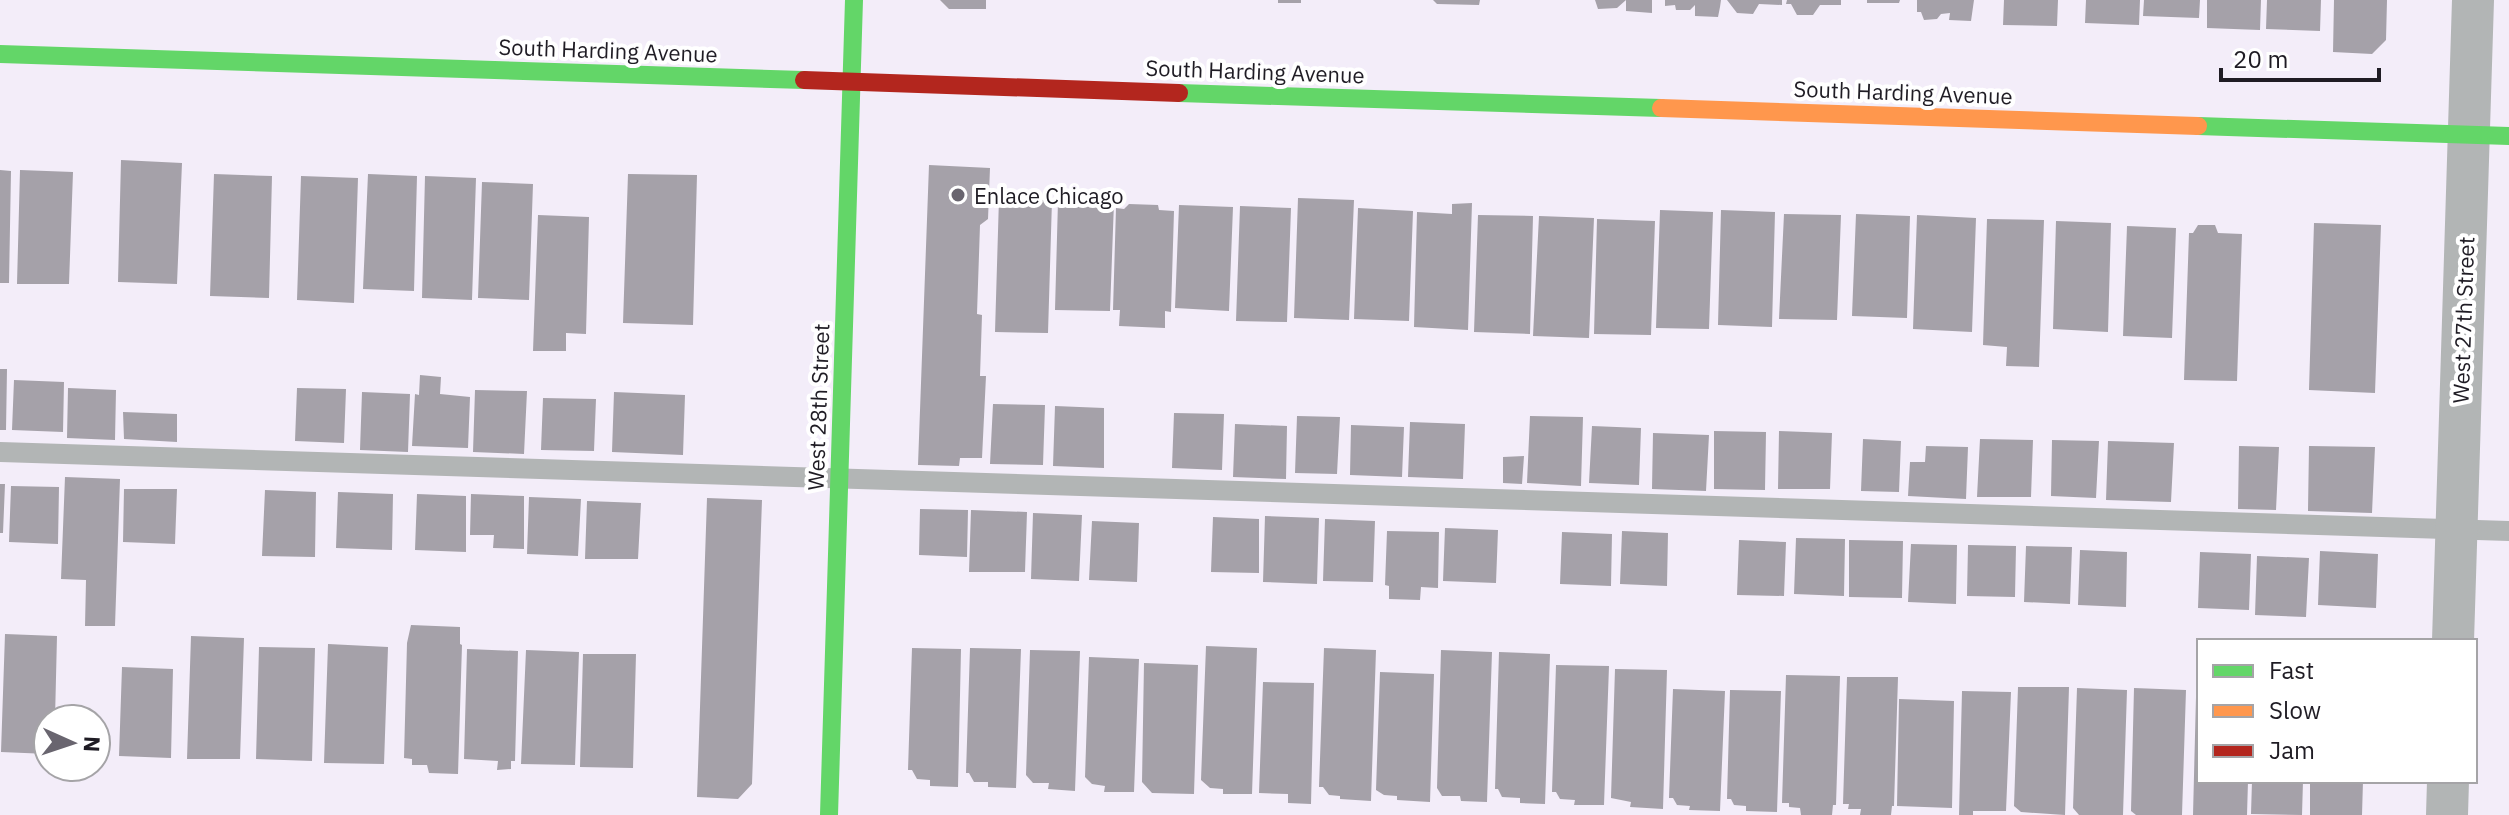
<svg xmlns="http://www.w3.org/2000/svg" width="2509" height="815" viewBox="0 0 2509 815" font-family="'IBM Plex Sans',sans-serif">
  <rect width="100%" height="100%" fill="#f3edf9"/>
  <path fill="#a5a1a9" d="M940 0H986V9H949Z
    M1278 0H1301V3H1278Z
    M1433 0H1480L1479 5 1437 4Z
    M1595 0H1626L1617 8 1598 9Z
    M1626 0H1652V13L1626 11Z
    M1665 0H1721L1720 7 1718 17 1695 16V5L1690 10H1676L1675 5 1665 6Z
    M1727 0H1782V5L1759 4 1753 14 1737 13Z
    M1787 0H1841V5H1820L1813 15H1797L1791 4H1786Z
    M1867 0H1900L1899 3H1867Z
    M1917 0H1974L1971 21 1949 20 1950 13 1941 14 1937 19 1924 20 1921 12H1917Z
    M2004 0H2058L2057 26 2003 25Z
    M2086 0H2140L2139 25 2085 23Z
    M2144 0H2200L2199 18 2143 16Z
    M2207 0H2261L2260 30 2207 28Z
    M2267 0H2321L2320 31 2266 29Z
    M2334 0H2387L2386 40 2372 54 2333 52Z
    M121 160 182 163 177 284 118 282Z
    M929 165 990 168 988 219 980 225 977 314 982 315 980 376H986L982 458H960L959 466 918 465Z
    M0 170 11 171 9 283H0Z
    M20 170 73 172 69 284H17Z
    M214 174 272 176 269 298 210 296Z
    M368 174 417 176 414 291 363 289Z
    M628 174 697 175 693 325 623 323Z
    M301 176 358 178 354 303 297 300Z
    M425 176 476 178 472 300 422 298Z
    M482 182 533 184 529 300 478 298Z
    M999 198 1052 200 1048 333 995 332Z
    M1298 198 1354 200 1349 320 1294 318Z
    M1058 201 1114 202 1110 311 1055 310Z
    M1472 203 1468 330 1414 327 1417 212 1452 214V204Z
    M1129 204 1158 205 1159 210 1174 211 1171 312 1165 311V328L1119 326 1120 310H1113L1116 208 1124 209Z
    M1179 205 1233 207 1229 311 1175 308Z
    M1240 206 1291 208 1287 322 1236 321Z
    M1358 208 1413 211 1409 321 1354 319Z
    M1660 210 1713 212 1709 329 1656 328Z
    M1721 210 1775 212 1772 327 1718 325Z
    M1784 214 1841 215 1837 320 1779 319Z
    M1856 214 1910 216 1907 318 1852 316Z
    M538 215 589 217 586 334 566 333V351H533Z
    M1478 215 1533 216 1530 334 1474 332Z
    M1917 215 1976 218 1972 332 1913 329Z
    M1539 216 1594 218 1589 338 1533 336Z
    M1597 219 1655 221 1651 335 1594 334Z
    M1987 219 2044 220 2039 367 2006 366 2007 347 1983 345Z
    M2056 221 2111 223 2108 332 2053 329Z
    M2314 223 2381 225 2375 393 2309 390Z
    M2198 225H2215L2218 233 2242 234 2237 381 2184 380 2189 233H2193Z
    M2127 226 2176 228 2172 338 2123 336Z
    M0 369H7L6 430H0Z
    M420 375 441 377 440 394 470 397 468 448 412 446 415 394 419 395Z
    M14 380 64 382 63 432 12 430Z
    M68 388 116 390 115 440 67 438Z
    M297 388 346 389 344 443 295 441Z
    M475 390 527 391 524 454 473 452Z
    M362 392 410 394 408 452 360 450Z
    M614 392 685 395 683 455 612 452Z
    M543 398 596 399 594 451 541 450Z
    M993 404 1045 405 1043 465 990 464Z
    M1055 406 1104 408V468L1053 466Z
    M123 412 177 414V442L124 439Z
    M1174 413 1224 414 1222 470 1172 468Z
    M1297 416 1340 417 1337 474 1295 473Z
    M1530 416 1583 417 1581 486 1527 483Z
    M1410 422 1465 424 1463 479 1408 477Z
    M1235 424 1287 426 1286 479 1233 477Z
    M1351 425 1404 427 1402 477 1350 475Z
    M1592 426 1641 428 1639 485 1589 483Z
    M1714 431 1766 432 1765 490 1714 489Z
    M1779 431 1832 433 1830 489H1778Z
    M1653 433 1709 435 1706 491 1652 489Z
    M1863 439 1901 441 1899 492 1861 491Z
    M1980 439 2033 440 2031 497H1977Z
    M2052 440 2099 441 2096 498 2051 496Z
    M2108 441 2174 443 2171 502 2106 500Z
    M1926 446 1968 447 1966 499 1908 496 1910 462H1925Z
    M2239 446 2279 447 2276 510 2238 509Z
    M2309 446 2375 447 2372 513 2308 511Z
    M1524 456 1522 484 1503 483V457Z
    M65 477 120 479 115 626H85L86 580 61 579Z
    M0 484H5L3 533H0Z
    M11 486 59 487 58 544 9 542Z
    M124 489H177L175 544 123 542Z
    M265 490 316 492 315 557 262 556Z
    M338 492 393 494 392 550 336 548Z
    M417 494 466 496V552L415 550Z
    M471 494 524 496V549L493 548 494 535H470Z
    M529 497 581 499 578 556 527 554Z
    M707 498 762 500 752 784 738 799 697 797Z
    M587 501 641 503 638 559H585Z
    M920 509 968 510 967 557 919 555Z
    M971 510 1027 512 1025 572H969Z
    M1033 513 1082 515 1079 581 1031 579Z
    M1265 516 1319 518 1317 584 1263 582Z
    M1213 517 1259 519V573L1211 572Z
    M1325 519 1375 521 1373 582 1323 581Z
    M1092 521 1139 523 1137 582 1089 580Z
    M1445 528 1498 530 1496 583 1443 581Z
    M1387 531 1439 532 1438 588 1421 587 1420 600 1389 599V586L1385 585Z
    M1622 531 1668 533 1667 586 1620 584Z
    M1562 532 1612 534 1611 586 1560 584Z
    M1796 538 1845 539 1844 596 1794 594Z
    M1739 540 1786 542 1784 596 1737 595Z
    M1849 540 1903 541 1902 598 1849 597Z
    M1911 544 1957 545 1956 604 1908 602Z
    M1968 545 2016 546 2015 597 1967 596Z
    M2026 546 2072 547 2070 604 2024 602Z
    M2080 550 2127 552 2126 607 2078 605Z
    M2320 551 2378 554 2376 608 2318 605Z
    M2200 552 2251 554 2249 610 2198 608Z
    M2257 556 2309 558 2306 617 2255 615Z
    M411 625 460 627V644L462 645 458 774 429 773 427 765H412V759L404 758 407 643Z
    M5 634 57 636 55 719H48V754L1 752Z
    M191 636 244 638 240 759H187Z
    M328 644 388 647 384 764 324 763Z
    M1206 646 1257 648 1252 794H1223V789L1210 788 1201 780Z
    M259 647 315 648 312 761 256 759Z
    M912 648 961 649 958 787 930 786V780L917 779 912 770H908Z
    M970 648 1021 649 1016 788 988 787V782H974L969 773H966Z
    M1324 648 1376 650 1371 801 1340 799V796L1329 795 1323 787H1319Z
    M467 649 518 651 515 761H511V769L497 770 498 761 464 759Z
    M526 650 579 652 575 765 521 764Z
    M1030 650 1080 651 1075 791 1048 789 1049 783H1033L1026 775Z
    M1441 650 1492 652 1487 802 1461 801 1460 796H1442L1437 788Z
    M1499 652 1550 654 1545 804 1520 803V798L1502 797 1498 789H1495Z
    M583 654H636L633 768 580 767Z
    M1089 657 1139 659 1134 792H1104L1105 786 1092 784 1085 777Z
    M1144 663 1198 665 1194 794 1152 793 1142 782Z
    M1556 665 1609 666 1604 805H1574L1575 800 1560 799 1556 792H1552Z
    M122 667 173 669 171 758 119 756Z
    M1615 669 1667 670 1663 809 1630 807 1631 802 1611 798Z
    M1380 672 1434 674 1430 802 1397 800V796L1384 795 1376 790Z
    M1786 675 1840 676 1836 805H1833L1832 815H1801L1800 808 1789 807V803H1782Z
    M1847 677H1898L1894 806H1892L1891 815H1860L1861 809H1848L1849 804H1843Z
    M1263 682 1314 683 1311 804 1288 803V794L1259 793Z
    M2018 687H2069L2065 815 2021 812 2014 806Z
    M2077 688 2127 690 2123 815H2079L2073 808Z
    M2134 688 2186 690 2182 815H2136L2131 811Z
    M1673 689 1725 691 1720 811 1689 810 1690 806 1677 805 1673 798H1669Z
    M1730 690 1781 691 1777 812 1746 811V806L1734 805 1731 799H1727Z
    M1962 691 2011 692 2006 811H1973V815H1959Z
    M2196 697 2199 698V781H2248L2247 815H2193Z
    M1899 699 1954 701 1952 808 1897 806Z
    M2252 781H2303L2302 815 2251 814Z
    M2310 781H2363L2362 815H2310Z"/>
  <g fill="none" stroke-linecap="round" stroke-linejoin="round">
    <path stroke="#b2b5b5" stroke-width="20" d="M0 452 2509 531"/>
    <path stroke="#b2b5b5" stroke-width="42" d="M2453 641 2473 0
      M2447 815 2448 781"/>
    <path stroke="#63d668" stroke-width="18" d="M0 54 804 80
      M1179 93 1661 108
      M2198 126 2509 136
      M829 815 854 0"/>
    <path stroke="#ff974d" stroke-width="18" d="M1661 108 2198 126"/>
    <path stroke="#b3261e" stroke-width="18" d="M804 80 1179 93"/>
  </g>
  <circle fill="#69656f" stroke="#fff" stroke-width="3" cx="958" cy="195" r="8"/>
  <g text-anchor="middle" dominant-baseline="central" stroke-width="8" stroke-linejoin="round" paint-order="stroke">
    <g font-size="22" fill="#1f1c24" stroke="#fff">
      <text transform="translate(608 50) rotate(2)">South Harding Avenue</text>
      <text transform="translate(1255 71) rotate(2)">South Harding Avenue</text>
      <text transform="translate(1903 92) rotate(2)">South Harding Avenue</text>
      <text transform="translate(2463 320) rotate(-88)">West 27th Street</text>
      <text transform="translate(818 407) rotate(-88)">West 28th Street</text>
    </g>
    <g font-size="22" fill="#1f1c24" stroke="#fff" text-anchor="start">
      <text x="974" y="195">Enlace Chicago</text>
    </g>
  </g>
  <rect x="2197" y="639" width="280" height="144" fill="#ffffff" stroke="#a5a4a7" stroke-width="2"/>
  <rect x="2213" y="665" width="40" height="12" fill="#63d668" stroke="#a5a4a7" stroke-width="2"/>
  <text x="2269" y="679" font-size="24" fill="#1f1c24">Fast</text>
  <rect x="2213" y="705" width="40" height="12" fill="#ff974d" stroke="#a5a4a7" stroke-width="2"/>
  <text x="2269" y="719" font-size="24" fill="#1f1c24">Slow</text>
  <rect x="2213" y="745" width="40" height="12" fill="#b3261e" stroke="#a5a4a7" stroke-width="2"/>
  <text x="2269" y="759" font-size="24" fill="#1f1c24">Jam</text>
  <g transform="translate(72 743) rotate(93)"><circle r="38" fill="#ffffff" stroke="#a5a4a7" stroke-width="2"/>
  <path d="M0-6L14 30L0 20L-14 30Z" fill="#69656f"/>
  <text y="-12" font-size="22" font-weight="bold" text-anchor="middle" fill="#1f1c24">N</text>
  </g>
  <path d="M2221 68v12h158v-12" fill="none" stroke="#1f1c24" stroke-width="4"/>
  <text x="2233" y="68" font-size="24" fill="#1f1c24" stroke="#ffffff" stroke-width="6" paint-order="stroke">20 m</text>
</svg>
